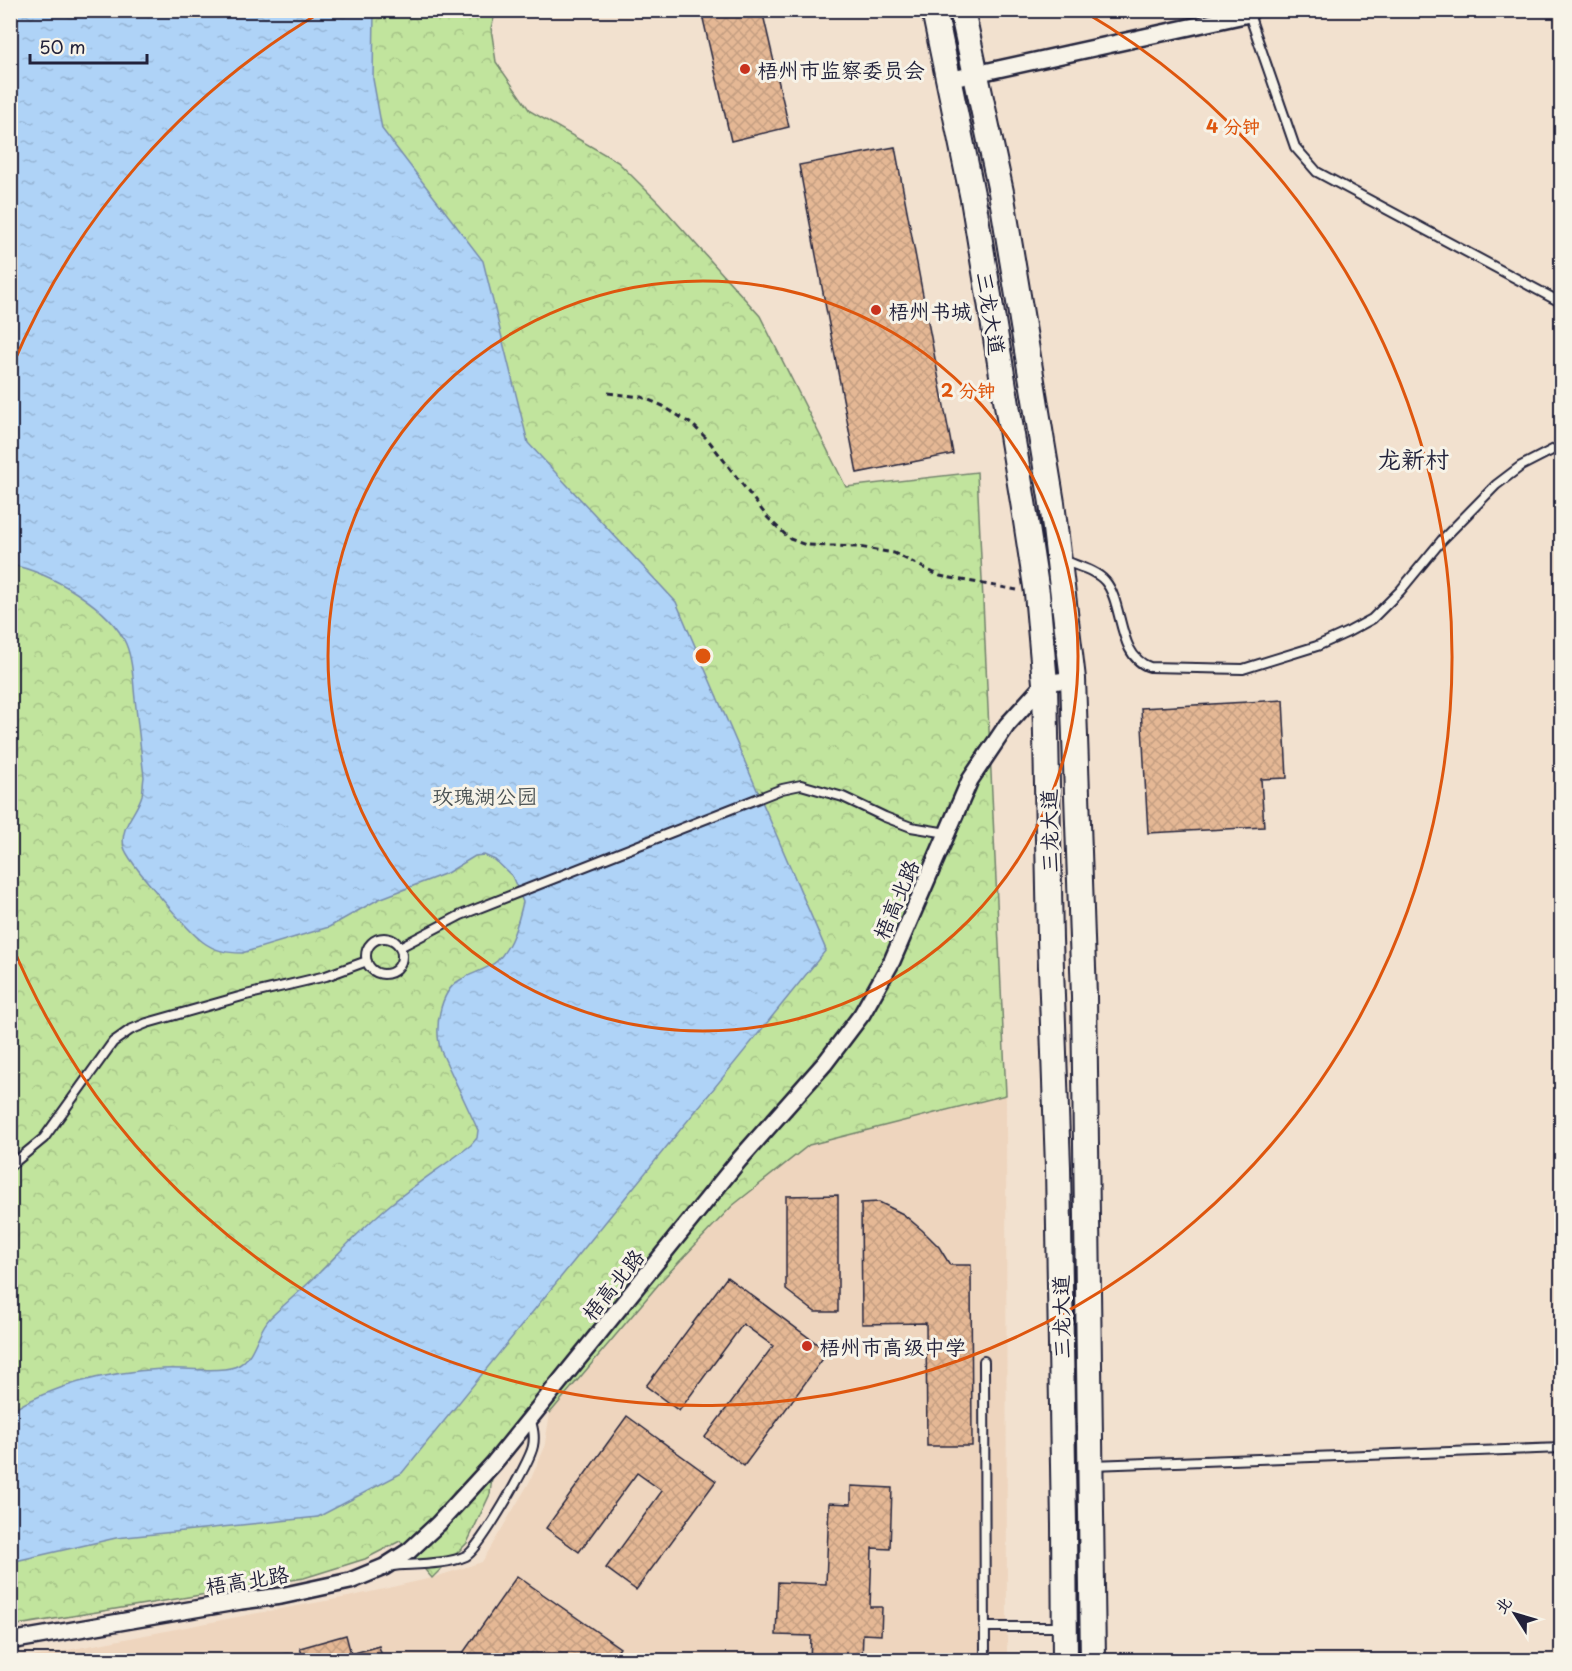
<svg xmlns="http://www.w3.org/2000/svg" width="1572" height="1671" viewBox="0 0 1572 1671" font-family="'Playpen Sans','LXGW WenKai TC',sans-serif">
  <defs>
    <pattern id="park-crowns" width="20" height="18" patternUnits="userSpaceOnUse" patternTransform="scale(1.5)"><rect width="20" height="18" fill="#c1e49d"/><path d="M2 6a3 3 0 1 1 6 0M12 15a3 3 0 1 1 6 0" fill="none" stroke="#a6c388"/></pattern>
    <pattern id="water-ripples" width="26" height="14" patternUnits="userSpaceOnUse" patternTransform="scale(1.5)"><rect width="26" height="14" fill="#afd3f7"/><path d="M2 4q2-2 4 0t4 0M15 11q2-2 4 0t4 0" fill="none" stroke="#96b5d5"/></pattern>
    <pattern id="building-cross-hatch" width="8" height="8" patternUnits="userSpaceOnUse" patternTransform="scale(1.5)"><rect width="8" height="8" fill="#e5b895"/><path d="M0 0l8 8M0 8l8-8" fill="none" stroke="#c49e81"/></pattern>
  </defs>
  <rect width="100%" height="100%" fill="#f2e1cf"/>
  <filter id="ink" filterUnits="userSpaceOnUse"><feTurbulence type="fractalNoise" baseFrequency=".0167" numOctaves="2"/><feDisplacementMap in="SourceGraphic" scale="12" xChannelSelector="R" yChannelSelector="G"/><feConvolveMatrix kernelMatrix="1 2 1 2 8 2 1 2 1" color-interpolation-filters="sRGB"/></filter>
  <g filter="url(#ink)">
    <path fill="#eed5be" d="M1006 1095 1007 1660H17L258 1613 348 1597 432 1578 482 1562 529 1483 544 1449 550 1413 663 1279 732 1206 809 1145Z"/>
    <path fill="url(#park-crowns)" stroke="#72836c" stroke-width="1.5" d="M11 11H496L491 28 496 62 530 111 618 162 660 204 760 316 846 487 977 472 1006 1095 809 1145 732 1206 663 1279 550 1413 535 1402 495 1451 490 1494 467 1543 432 1578 400 1541 365 1559 304 1578 11 1626Z"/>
    <path fill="url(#water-ripples)" stroke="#778cac" stroke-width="1.5" d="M11 11H374L373 79 382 129 483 261 528 443 676 602 826 950 402 1473 318 1517 116 1538 11 1562V1411C57 1383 108 1372 162 1369 183 1367 223 1374 239 1365 256 1355 257 1330 271 1317 287 1302 303 1289 318 1274 342 1250 365 1225 391 1204 417 1183 445 1165 471 1145L477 1138 478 1130 441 1051C434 1030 439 992 460 980 471 973 487 970 497 961 512 946 518 923 523 902L512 876 495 860 484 855 475 856 447 873 379 899 329 927 242 953C227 953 215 951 203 942 189 932 127 861 124 847 119 827 137 813 142 795 143 790 143 783 144 777 141 751 138 725 135 699 133 681 133 661 126 644 111 608 48 571 11 565Z"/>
    <path fill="url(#building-cross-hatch)" stroke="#22223b" stroke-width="1.5" d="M701 10H762L789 127 731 141Z
      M895 147 953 454 857 473 799 165Z
      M1283 700 1287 778 1261 779 1264 827 1148 833 1141 708Z
      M838 1195V1312H815L786 1290V1196Z
      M879 1202 903 1214 922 1230 939 1247 950 1265H971L972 1446H927L926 1323 862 1324 861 1203Z
      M727 1277 828 1352 744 1466 705 1437 773 1346 743 1324 679 1411 646 1386Z
      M627 1416 716 1481 636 1590 606 1568 662 1491 637 1473 579 1552 546 1528Z
      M851 1486 892 1488 890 1549 872 1548 870 1607H882L881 1635 863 1634 862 1660H810L811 1636 776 1635 778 1582 826 1584 829 1503 851 1504Z
      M517 1576 620 1648 611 1660H458Z
      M346 1635 351 1654 379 1646 383 1660H304L300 1648Z"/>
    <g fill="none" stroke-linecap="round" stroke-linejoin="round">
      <g stroke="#22223b" stroke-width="12">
        <path id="service" d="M1249 14 1295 147 1317 172 1562 303
          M1063 560C1076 566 1096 570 1105 581 1124 603 1117 657 1150 667L1243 669 1317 646 1348 632 1372 619 1400 591 1442 540 1496 485 1521 466 1562 445
          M366 956a18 18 0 1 1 36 0a18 18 0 1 1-36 0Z
          M400 947 461 915 782 789 801 785 843 797 885 817 911 827 947 833
          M10 1166 44 1138 113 1042 130 1030 147 1023 246 995 326 976 367 961
          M984 1361 985 1660
          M1092 1465 1562 1448
          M392 1566C413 1564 446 1565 466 1556 479 1550 530 1462 533 1446 535 1436 533 1428 530 1418
          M984 1627H1063
          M282 1660 288 1659"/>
      </g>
      <g stroke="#22223b" stroke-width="20">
        <path id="minor" d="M948 80 1249 14 1251 10
          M10 1641 241 1601 281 1596 350 1581 384 1567 409 1551 438 1524 494 1463 739 1160 825 1063 862 1014 892 961 970 780 1007 725 1045 683 1073 679"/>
      </g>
      <g stroke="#22223b" stroke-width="28">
        <path id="primary" d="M934 10 973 199 1024 508 1037 593 1045 683 1050 939 1058 1167 1064 1525 1065 1660
          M962 10 1001 192 1052 503 1073 679 1084 996 1093 1660"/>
      </g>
      <path stroke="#22223b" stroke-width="3" stroke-dasharray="6 4.5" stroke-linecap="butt" d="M608 393 642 397 663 406 693 425 709 441 768 518 790 539 806 545 859 547 894 553 940 576 1017 590"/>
      <use href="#service" stroke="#f7f3e8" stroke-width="8"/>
      <use href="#minor" stroke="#f7f3e8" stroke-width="15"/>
      <use href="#primary" stroke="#f7f3e8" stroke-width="24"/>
    </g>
  </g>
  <g fill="none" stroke="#de560e" stroke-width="3">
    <circle cx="703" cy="656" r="375"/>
    <path d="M11 369A749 749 0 0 1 323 11M1083 11A749 749 0 1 1 11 943"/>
  </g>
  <g fill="#c8321e" stroke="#f7f3e8" stroke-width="2">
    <circle cx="745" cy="69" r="6"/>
    <circle cx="876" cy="310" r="6"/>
    <circle cx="807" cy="1346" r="6"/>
  </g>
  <g text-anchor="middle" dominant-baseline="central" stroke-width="6" stroke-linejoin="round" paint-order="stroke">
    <g font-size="21" fill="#22223b" stroke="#f7f3e8" text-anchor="start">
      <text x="757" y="69">梧州市监察委员会</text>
      <text x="888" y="310">梧州书城</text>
      <text x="819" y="1346">梧州市高级中学</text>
    </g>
    <g font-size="21" fill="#22223b" stroke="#f7f3e8">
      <text transform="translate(992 313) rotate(81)">三龙大道</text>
      <text transform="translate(1048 831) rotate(-91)">三龙大道</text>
      <text transform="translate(895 899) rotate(-67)">梧高北路</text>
      <text transform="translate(612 1284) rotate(-51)">梧高北路</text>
      <text transform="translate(1060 1317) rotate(-91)">三龙大道</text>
      <text transform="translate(247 1579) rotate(-9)">梧高北路</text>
    </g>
    <g font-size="21" fill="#4a5254" stroke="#f7f3e8">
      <text x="485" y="795">玫瑰湖公园</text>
    </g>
    <g font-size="24" fill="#22223b" stroke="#f7f3e8">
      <text x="1413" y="458">龙新村</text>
    </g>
  </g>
  <circle cx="703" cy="656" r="9" fill="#de560e" stroke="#f7f3e8" stroke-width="3"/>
  <g font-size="18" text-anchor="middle" font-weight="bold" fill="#de560e" stroke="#f7f3e8" stroke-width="6" stroke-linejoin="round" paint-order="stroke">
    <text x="1233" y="133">4 分钟</text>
    <text x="968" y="397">2 分钟</text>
  </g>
  <rect width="1572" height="1671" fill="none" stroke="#f7f3e8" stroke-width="36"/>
  <rect x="18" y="18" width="1536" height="1635" fill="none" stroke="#22223b" stroke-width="2" filter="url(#ink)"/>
  <g transform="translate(1515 1614) rotate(307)" stroke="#f7f3e8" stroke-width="4.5" paint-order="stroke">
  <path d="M0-4.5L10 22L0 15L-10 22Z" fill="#22223b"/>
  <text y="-9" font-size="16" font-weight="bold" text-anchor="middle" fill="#22223b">北</text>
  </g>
  <path d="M30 54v9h117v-9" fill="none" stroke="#22223b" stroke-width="3"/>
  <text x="39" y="54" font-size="18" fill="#22223b" stroke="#f7f3e8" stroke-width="4.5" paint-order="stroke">50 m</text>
</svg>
